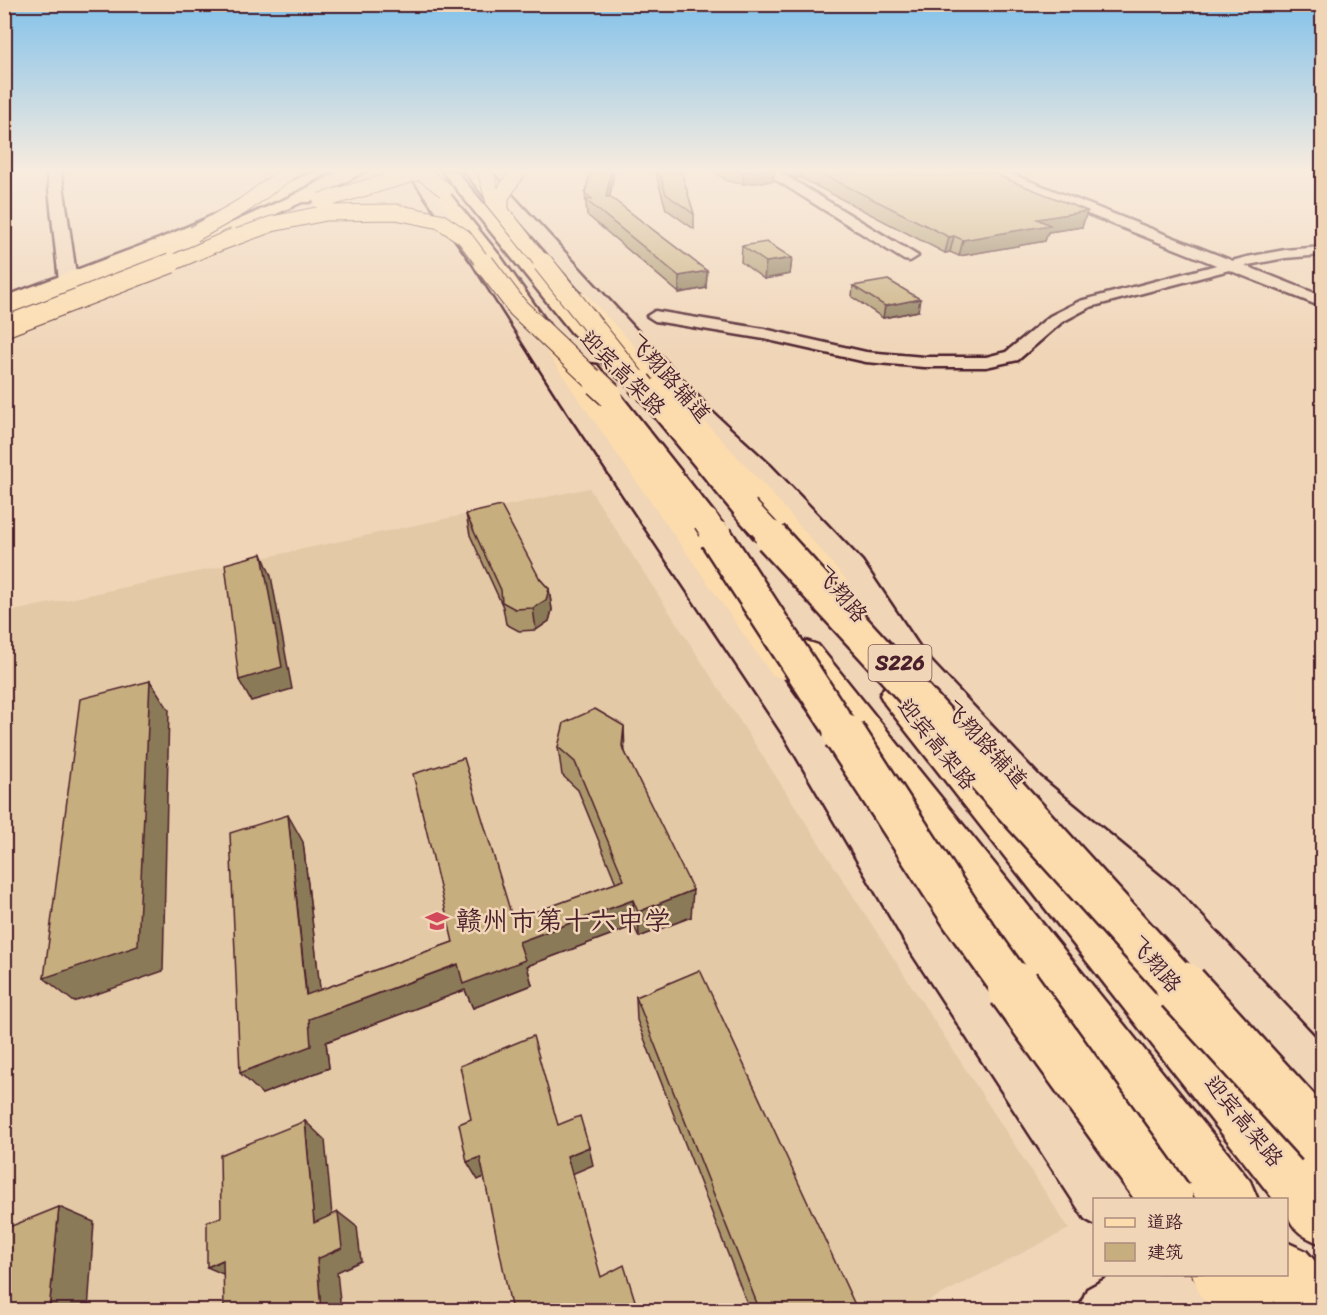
<svg xmlns="http://www.w3.org/2000/svg" width="1327" height="1315" viewBox="0 0 1327 1315" font-family="Sriracha,'LXGW WenKai TC',sans-serif">
  <rect width="100%" height="100%" fill="#f0d5b7"/>
  <filter id="ink" filterUnits="userSpaceOnUse"><feTurbulence type="fractalNoise" baseFrequency=".0167" numOctaves="2"/><feDisplacementMap in="SourceGraphic" scale="12" xChannelSelector="R" yChannelSelector="G"/><feConvolveMatrix kernelMatrix="1 2 1 2 8 2 1 2 1" color-interpolation-filters="sRGB"/></filter>
  <g filter="url(#ink)">
    <path fill="#e4c9a6" d="M589 488 1069 1229 911 1310H5L4 613Z"/>
    <g fill="none" stroke-linecap="round" stroke-linejoin="round">
      <g stroke="#4a1f2b" stroke-width="5">
        <path id="street" d="M1322 247V255L1285 258 1248 265 1090 307 1062 322 1018 360 986 367H924L866 362 764 339 655 321 647 316 655 311 764 329 866 352 924 357H986L1006 352 1050 316 1080 301 1247 257 1285 250Z"/>
      </g>
      <g stroke="#4a1f2b" stroke-width="5">
        <path id="secondary" d="M4 171H12L4 175Z
          M47 171H61L77 281 74 285H62L59 281Z
          M407 171H421L487 259 581 399 812 719 941 919 1123 1181 1131 1200H1094V1224L1085 1219 909 949 786 739 561 402 473 264Z
          M476 171H490L711 411 770 465 862 561 925 655 1040 777 1176 889 1322 1044V1105L1304 1098 1146 917 1012 799 901 671 841 574 752 475 695 421Z
          M762 171H778L918 256 910 261 904 260Z
          M985 171H1004L1322 296V307L987 174Z
          M1114 1274H1190L1200 1289 1209 1310H1078L1087 1289Z"/>
      </g>
      <g stroke="#4a1f2b" stroke-width="5">
        <path id="primary" d="M315 171H326L328 173 288 195 171 246 4 308V297L159 239Z
          M348 171H365L309 202H299L297 199Z
          M417 171H431L500 256 597 393 796 659 801 667 796 675 784 679 772 675 578 398 487 263Z
          M464 171H478L515 216 518 219 515 222H505Z
          M579 292 586 294 773 495 845 578 849 585 845 592 834 595 823 592 755 507 572 302 570 298 572 294Z"/>
      </g>
      <g stroke="#4a1f2b" stroke-width="5">
        <path id="highway" d="M340 171H357L300 203 200 249 194 251 187 248 81 291 4 318V305L69 283 206 229H218L290 197Z
          M442 171H456L586 325 651 383 776 528 780 534 776 540 766 542 756 540 635 393 572 333Z
          M589 364 597 365 736 541 740 547 736 553 726 556 716 553 578 370 581 365Z
          M806 641 818 645 1250 1181 1258 1200H1197L794 661 790 653 794 645Z
          M897 682 909 686 1322 1174V1244C1299 1236 1286 1225 1286 1200H1274L885 704 880 695 885 686Z
          M1286 1242 1306 1251 1322 1269V1310H1281L1273 1301 1277 1310H1212L1200 1295 1192 1274H1257L1260 1278 1259 1274H1286Z"/>
      </g>
      <use href="#street" fill="#f0d5b7" fill-rule="evenodd"/>
      <use href="#secondary" fill="#f0d5b7" fill-rule="evenodd"/>
      <use href="#primary" fill="#fcdcac" fill-rule="evenodd"/>
      <use href="#highway" fill="#fcdcac" fill-rule="evenodd"/>
      <g stroke="#4a1f2b" stroke-width="17" stroke-linecap="butt">
        <path id="highway-bridge-far5" d="M420 171 445 190
          M485 171 494 202 544 265
          M321 201 423 171
          M501 208V197L518 171
          M194 234 243 206 290 171
          M215 245 272 224 326 213 396 212 440 221 464 237 485 265
          M168 265 234 236"/>
      </g>
      <g stroke="#4a1f2b" stroke-width="22" stroke-linecap="butt">
        <path id="highway-bridge-far4" d="M484 263 518 308 599 385
          M543 263 640 385
          M4 327 171 263"/>
      </g>
      <g stroke="#4a1f2b" stroke-width="28" stroke-linecap="butt">
        <path id="highway-bridge-far3" d="M597 383 610 395
          M639 383 643 388
          M746 509 773 538
          M706 521 717 538"/>
      </g>
      <g stroke="#4a1f2b" stroke-width="37" stroke-linecap="butt">
        <path id="highway-bridge-far2" d="M716 537 845 736
          M771 537 953 736"/>
      </g>
      <g stroke="#4a1f2b" stroke-width="46" stroke-linecap="butt">
        <path id="highway-bridge-far1" d="M844 734 962 916 1015 990
          M951 734 1183 990"/>
      </g>
      <g stroke="#4a1f2b" stroke-width="57" stroke-linecap="butt">
        <path id="highway-bridge" d="M1014 988 1167 1200
          M1182 988 1322 1142"/>
      </g>
      <use href="#highway-bridge-far5" stroke="#fcdcac" stroke-width="15"/>
      <use href="#highway-bridge-far4" stroke="#fcdcac" stroke-width="20"/>
      <use href="#highway-bridge-far3" stroke="#fcdcac" stroke-width="25"/>
      <use href="#highway-bridge-far2" stroke="#fcdcac" stroke-width="32"/>
      <use href="#highway-bridge-far1" stroke="#fcdcac" stroke-width="41"/>
      <use href="#highway-bridge" stroke="#fcdcac" stroke-width="52"/>
    </g>
    <path fill="#ab966c" stroke="#4a1f2b" stroke-width="1.5" d="M591 171H614L610 197 707 271 706 288 679 293 587 215 585 193Z
      M655 171H681L694 214V229L666 209Z
      M713 171H774L773 181 743 184 727 181Z
      M782 171H988L1004 178 1087 211 1082 227 1048 232 1045 241 959 256 950 252 945 253 801 178H795Z
      M742 246 792 258 790 274 764 279 741 262Z
      M853 286 918 311 883 318 852 297Z
      M466 514 540 579 549 589 552 610 549 621 536 630 519 631 506 624 503 607 470 535Z
      M558 747 625 752 691 917 639 937 634 926 527 966 532 985 473 1008 465 990 326 1042 329 1068 262 1094 303 842 320 990 616 883 578 790 562 775Z
      M636 997 856 1307 853 1311H750L637 1020Z"/>
    <path fill="#8b7a58" stroke="#4a1f2b" stroke-width="1.5" d="M611 171H614L607 212 606 197Z
      M743 171H774L773 181 743 184Z
      M795 171H802L801 178H795Z
      M1087 211 1082 227 1048 232 1045 241 959 256 963 240 1037 219Z
      M954 236 950 252 945 253 949 237Z
      M792 258 790 274 764 279 766 262Z
      M707 271 706 288 679 293V276Z
      M920 299 918 311 883 318 885 306Z
      M262 554 271 576 292 689 251 701 239 680Z
      M549 589 552 610 549 621 536 630 533 608Z
      M150 681 169 710 163 971 74 1002 44 978Z
      M624 726 625 755 622 746Z
      M288 815 303 842 323 1014 633 900 634 926 527 966 532 985 473 1008 465 990 326 1042 329 1068 262 1094 240 1073 309 1019Z
      M693 890 691 917 639 937 638 912Z
      M305 1121 325 1140 334 1237 314 1223Z
      M589 1147 593 1165 572 1174 567 1156Z
      M480 1157 490 1174 478 1180 467 1162Z
      M59 1207 94 1222 88 1311H49Z
      M338 1212 357 1227 361 1261 337 1272 341 1311H321L317 1259Z
      M223 1260 234 1279 207 1267Z
      M636 1304 637 1311H623Z"/>
    <path fill="#c7ae7e" stroke="#4a1f2b" stroke-width="1.5" d="M591 171H611L606 197H610L707 271 679 276 586 200 592 199 585 193Z
      M659 171H681L694 214 666 194Z
      M816 171H988L1004 178 1087 211 1037 219 1050 225 963 240 954 236 949 237Z
      M767 242 792 258 766 262 742 246Z
      M888 280 920 299 885 306 853 286Z
      M501 506 540 579 549 589 546 600 533 608 515 609 502 602 501 590 466 514Z
      M262 554 282 667 239 680 225 564Z
      M150 681 138 946 44 978 80 699Z
      M595 709 624 726 622 746 693 890 638 912 633 900 519 942 525 960 463 984 458 964 309 1019 311 1046 240 1073 230 833 288 815 306 995 453 942 413 774 464 758 513 920 624 880 575 762 558 747 564 723Z
      M700 970 856 1307 851 1311H760L636 997Z
      M533 1036 558 1125 580 1116 589 1147 567 1156 601 1277 624 1265 636 1304 623 1311H512L480 1157 467 1162 459 1124 471 1119 460 1066Z
      M305 1121 314 1223 338 1212 342 1248 317 1259 321 1311H224L223 1260 207 1267V1222L221 1217 220 1155Z
      M59 1207 49 1311H4V1229Z"/>
  </g>
  <linearGradient id="sky" x2="0" y2="1"><stop stop-color="#83c2ea"/><stop offset="0.48" stop-color="#f8ecdf"/><stop offset="1" stop-color="#f8ecdf" stop-opacity="0"/></linearGradient>
  <rect width="1327" height="355" fill="url(#sky)"/>
  <defs>
    <g id="school-bare" transform="scale(1.8)"><path d="M0-5L7-2L0 1L-7-2ZM-4 1L0 2.5L4 1V4Q0 6-4 4Z" fill="#d1495b" stroke="#f0d5b7" stroke-width="2.5" paint-order="stroke"/></g>
  </defs>
  <g fill-rule="evenodd">
    <use href="#school-bare" x="437" y="921"/>
  </g>
  <g text-anchor="middle" dominant-baseline="central" stroke-width="5" stroke-linejoin="round" paint-order="stroke">
    <rect fill="#f0d5b7" stroke="#7c5655" stroke-width="1.5" x="868.5" y="645" width="63" height="36" rx="4.5"/>
    <g font-size="21" font-weight="bold" fill="#4a1f2b">
      <text x="900" y="663">S226</text>
    </g>
    <g font-size="22" fill="#4a1f2b" stroke="#f0d5b7">
      <text transform="translate(623 373) rotate(45)">迎宾高架路</text>
      <text transform="translate(670 378) rotate(48)">飞翔路辅道</text>
      <text transform="translate(842 594) rotate(50)">飞翔路</text>
      <text transform="translate(937 744) rotate(51)">迎宾高架路</text>
      <text transform="translate(986 744) rotate(47)">飞翔路辅道</text>
      <text transform="translate(1156 964) rotate(50)">飞翔路</text>
      <text transform="translate(1244 1121) rotate(51)">迎宾高架路</text>
    </g>
    <g font-size="27" fill="#4a1f2b" stroke="#f0d5b7" text-anchor="start">
      <text x="455" y="921">赣州市第十六中学</text>
    </g>
  </g>
  <rect width="1327" height="1315" fill="none" stroke="#f0d5b7" stroke-width="24"/>
  <rect x="12" y="12" width="1303" height="1291" fill="none" stroke="#4a1f2b" stroke-width="2" filter="url(#ink)"/>
  <rect x="1093" y="1198" width="195" height="78" fill="#f0d5b7" stroke="#ae8c7f" stroke-width="1.5"/>
  <rect x="1105" y="1218" width="30" height="9" fill="#fcdcac" stroke="#ae8c7f" stroke-width="1.5"/>
  <text x="1147" y="1228" font-size="18" fill="#4a1f2b">道路</text>
  <rect x="1105" y="1243" width="30" height="18" fill="#c7ae7e" stroke="#ae8c7f" stroke-width="1.5"/>
  <text x="1147" y="1258" font-size="18" fill="#4a1f2b">建筑</text>
</svg>
